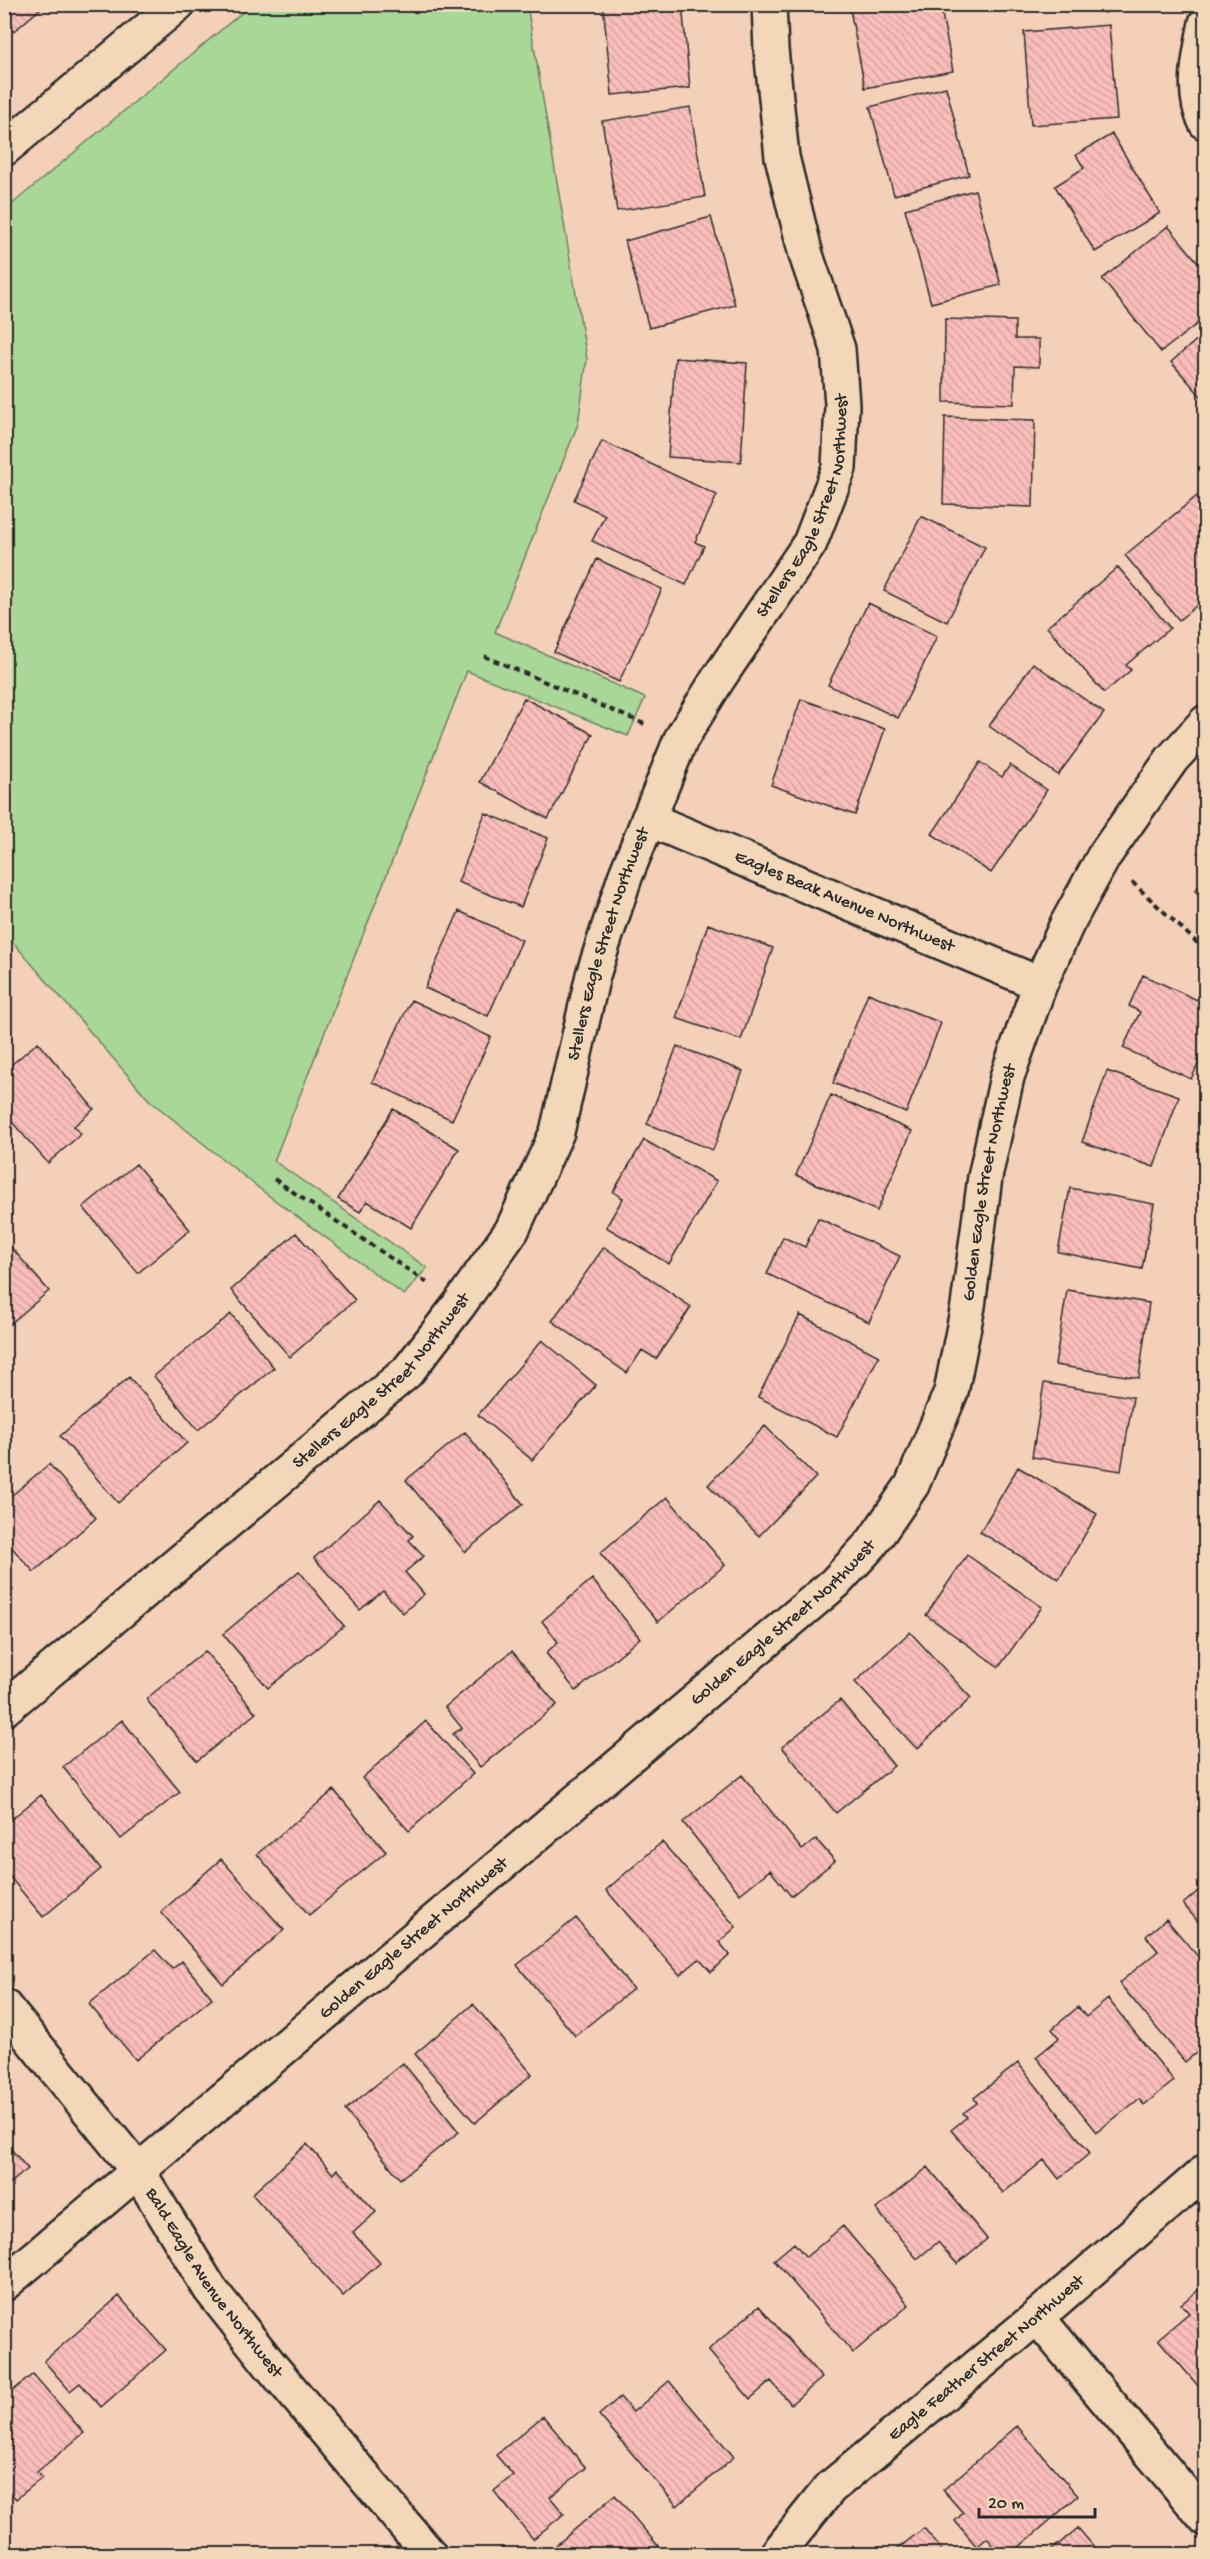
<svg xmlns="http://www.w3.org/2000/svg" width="1210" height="2559" viewBox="0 0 1210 2559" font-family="'Gochi Hand',sans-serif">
  <defs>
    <pattern id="building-back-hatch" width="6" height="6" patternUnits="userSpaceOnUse" patternTransform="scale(1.5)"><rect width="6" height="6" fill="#f9bdba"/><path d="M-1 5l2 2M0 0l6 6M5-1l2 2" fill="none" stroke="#d6a3a0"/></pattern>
  </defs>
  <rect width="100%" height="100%" fill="#f4d0b9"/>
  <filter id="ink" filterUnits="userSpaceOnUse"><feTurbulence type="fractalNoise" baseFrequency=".0167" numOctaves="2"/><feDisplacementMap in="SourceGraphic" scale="12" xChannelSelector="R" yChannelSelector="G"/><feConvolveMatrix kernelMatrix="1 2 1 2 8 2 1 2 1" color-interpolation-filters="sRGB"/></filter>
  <g filter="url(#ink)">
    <path fill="#a9d797" stroke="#6a8161" stroke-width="1.5" d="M251 5H527L587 359 578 424 495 632 645 698 628 736 467 671 274 1161 427 1268 404 1295 265 1193 149 1100 5 933V210Z"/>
    <path fill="url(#building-back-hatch)" stroke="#2b2b2b" stroke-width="1.5" d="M4 4H46L13 32 4 21Z
      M603 4H682L690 88 612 95Z
      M849 4H940L953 71 865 88Z
      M1091 4H1111L1105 13Z
      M1109 25 1117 119 1031 125 1024 32Z
      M946 87 969 175 894 195 870 107Z
      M690 107 705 197 617 211 602 121Z
      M1112 134 1160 213 1095 252 1055 186 1084 168 1076 155Z
      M975 190 1001 285 931 303 905 209Z
      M711 217 735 305 649 328 625 241Z
      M1168 226 1206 272V317L1161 352 1102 279Z
      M945 319 1015 321V339H1039V367L1015 366 1014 404 944 402Z
      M1206 332V402L1171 362Z
      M675 358 747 363 741 462 668 457Z
      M945 417 1035 420 1033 507 943 504Z
      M602 441 717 495 695 542 704 546 686 585 592 541 605 515 574 500Z
      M1197 496 1206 506V598L1179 620 1125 555Z
      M921 516 985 547 947 622 884 591Z
      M597 559 662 589 619 682 554 652Z
      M1118 567 1170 628 1126 665 1131 670 1104 693 1047 627Z
      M868 603 937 636 898 718 828 685Z
      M1033 663 1104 713 1058 775 989 726Z
      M524 698 593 734 548 819 480 782Z
      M801 699 885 729 855 815 771 785Z
      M980 762 1002 777 1010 765 1047 790 991 873 932 834Z
      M485 813 548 838 521 907 458 882Z
      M1206 878V901L1195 891Z
      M459 911 522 940 488 1016 425 988Z
      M708 924 773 948 741 1040 676 1018Z
      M1143 975 1206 1004V1048L1191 1079 1123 1048 1140 1012 1129 1006Z
      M868 993 941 1023 906 1113 833 1083Z
      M411 1000 491 1037 452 1120 372 1082Z
      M38 1042 94 1109 74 1126 81 1134 48 1163 4 1113V1071Z
      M677 1046 743 1071 713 1150 647 1124Z
      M1107 1071 1179 1096 1154 1167 1082 1142Z
      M831 1095 912 1131 877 1211 796 1175Z
      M393 1109 459 1149 411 1228 367 1201 360 1212 338 1199Z
      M644 1140 717 1181 669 1264 606 1227 623 1198 613 1192Z
      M136 1164 190 1230 138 1273 83 1207Z
      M1070 1188 1154 1204 1142 1269 1058 1252Z
      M818 1218 900 1256 869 1322 767 1274 783 1237 805 1247Z
      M296 1233 355 1300 290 1357 231 1290Z
      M4 1239 49 1291 4 1329Z
      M604 1247 691 1307 656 1359 642 1350 627 1373 552 1321Z
      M1067 1290 1149 1303 1139 1378 1055 1365Z
      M231 1314 274 1368 198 1430 154 1376Z
      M800 1315 879 1356 837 1437 758 1397Z
      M542 1340 596 1385 532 1460 478 1415Z
      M129 1377 187 1443 118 1503 60 1436Z
      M1044 1383 1133 1397 1121 1471 1032 1457Z
      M765 1426 816 1477 759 1536 708 1485Z
      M465 1432 523 1504 465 1552 406 1480Z
      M49 1464 96 1518 34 1572 4 1539V1502Z
      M1018 1467 1097 1514 1059 1579 980 1532Z
      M667 1497 725 1565 658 1622 600 1553Z
      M380 1500 413 1536 409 1540 424 1556 405 1572 424 1594 403 1613 383 1591 360 1610 314 1558Z
      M967 1555 1042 1607 999 1667 926 1615Z
      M299 1571 344 1626 268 1688 223 1634Z
      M592 1579 640 1638 576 1691 546 1653 558 1642 542 1621Z
      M4 1581 13 1590 4 1597Z
      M910 1632 971 1698 917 1749 855 1682Z
      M205 1651 256 1713 197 1761 146 1699Z
      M512 1651 557 1705 480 1767 453 1734 462 1728 445 1707Z
      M840 1700 894 1766 836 1813 782 1747Z
      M122 1720 180 1792 121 1839 63 1767Z
      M426 1721 473 1774 409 1831 362 1778Z
      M742 1775 802 1850 816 1839 835 1861 791 1896 770 1870 740 1894 683 1822Z
      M334 1790 386 1852 309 1915 257 1854Z
      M41 1795 101 1869 43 1917 4 1870V1825Z
      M662 1842 736 1927 719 1942 730 1955 711 1972 699 1959 680 1975 606 1890Z
      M221 1859 284 1930 223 1984 161 1912Z
      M1206 1870V1931L1183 1904 1205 1885 1198 1876Z
      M576 1918 633 1989 575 2036 517 1965Z
      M1166 1919 1206 1966V2045L1185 2062 1119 1983 1158 1951 1146 1936Z
      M155 1950 172 1969 182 1961 212 1998 136 2060 89 2004Z
      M1108 1999 1174 2081 1144 2105 1139 2099 1097 2132 1036 2057 1059 2038 1052 2029 1078 2007 1086 2017Z
      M473 2004 532 2074 475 2123 415 2054Z
      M403 2063 459 2132 400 2179 345 2110Z
      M1018 2063 1090 2153 1059 2179 1044 2160 1003 2193 951 2130 967 2117 963 2113 977 2103 974 2098Z
      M4 2141 28 2169 4 2188Z
      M307 2144 333 2174 337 2169 376 2212 353 2233 380 2263 343 2296 252 2194Z
      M928 2167 987 2239 957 2264 938 2242 917 2259 876 2209Z
      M843 2226 909 2305 853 2353 774 2260 794 2243 806 2257Z
      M1206 2284V2395L1158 2339 1189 2313 1181 2304Z
      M119 2296 166 2350 101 2407 80 2383 70 2391 44 2361Z
      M759 2306 822 2378 791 2404 771 2381 750 2399 708 2350Z
      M33 2374 84 2433 37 2472 42 2478 16 2499 4 2485V2398Z
      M669 2381 734 2457 677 2506 599 2415 620 2397 633 2412Z
      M543 2416 586 2468 550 2497 564 2514 533 2539 494 2491 513 2475 496 2455Z
      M1017 2426 1078 2496 1011 2554H1001L987 2538 977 2547 955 2521 963 2513 943 2490Z
      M615 2495 665 2554H546Z
      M924 2528 945 2554H891Z
      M1078 2528 1100 2554H1047Z"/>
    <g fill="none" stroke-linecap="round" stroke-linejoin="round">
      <g stroke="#2b2b2b" stroke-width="38">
        <g id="minor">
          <path d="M1206 23C1200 54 1190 94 1206 123"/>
          <path d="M4 149 178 4"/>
          <path id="s1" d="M648 819 1040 984"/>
          <path id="s2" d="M4 1709 407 1372 459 1305 512 1230 557 1132 593 975 625 877 681 739 718 679 810 543 839 468 842 405 838 349 806 255 782 157 771 49 769 4"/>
          <path id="s3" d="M4 2006 138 2171 210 2289 271 2366 429 2554"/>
          <path id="s4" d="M4 2284 835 1583 872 1543 912 1485 951 1392 968 1306 985 1177 1007 1077 1040 984 1067 924 1104 856 1172 759 1206 722"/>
          <path d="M1037 2317 1206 2519"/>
          <path id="s5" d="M777 2554 830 2488 1037 2317 1206 2171"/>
        </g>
      </g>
      <path stroke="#2b2b2b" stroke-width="4" stroke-dasharray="6 4.5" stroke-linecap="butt" d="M484 656 647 725
        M1132 882 1206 951
        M274 1179 429 1284"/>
      <use href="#minor" stroke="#f2d8b9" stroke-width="33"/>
    </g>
  </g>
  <g text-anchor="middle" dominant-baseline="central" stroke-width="6" stroke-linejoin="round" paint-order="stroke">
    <g font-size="18" fill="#2b2b2b" stroke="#f2d8b9">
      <text stroke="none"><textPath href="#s2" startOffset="1491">Stellers Eagle Street Northwest</textPath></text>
      <text stroke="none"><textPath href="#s1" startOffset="213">Eagles Beak Avenue Northwest</textPath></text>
      <text stroke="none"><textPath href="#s2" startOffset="1005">Stellers Eagle Street Northwest</textPath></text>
      <text stroke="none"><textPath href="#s4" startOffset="1526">Golden Eagle Street Northwest</textPath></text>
      <text stroke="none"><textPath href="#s2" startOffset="501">Stellers Eagle Street Northwest</textPath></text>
      <text stroke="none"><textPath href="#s4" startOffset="1022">Golden Eagle Street Northwest</textPath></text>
      <text stroke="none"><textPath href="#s4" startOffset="536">Golden Eagle Street Northwest</textPath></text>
      <text stroke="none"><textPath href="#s3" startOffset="348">Bald Eagle Avenue Northwest</textPath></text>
      <text stroke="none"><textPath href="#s5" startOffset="288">Eagle Feather Street Northwest</textPath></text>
    </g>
  </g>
  <rect width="1210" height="2559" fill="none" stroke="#f2d8b9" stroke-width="24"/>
  <rect x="12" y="12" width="1186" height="2535" fill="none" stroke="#2b2b2b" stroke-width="2" filter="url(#ink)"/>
  <path d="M979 2508v9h116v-9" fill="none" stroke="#2b2b2b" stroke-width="3"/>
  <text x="988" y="2508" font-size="18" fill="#2b2b2b" stroke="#f2d8b9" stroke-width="4.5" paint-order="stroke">20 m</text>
</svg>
